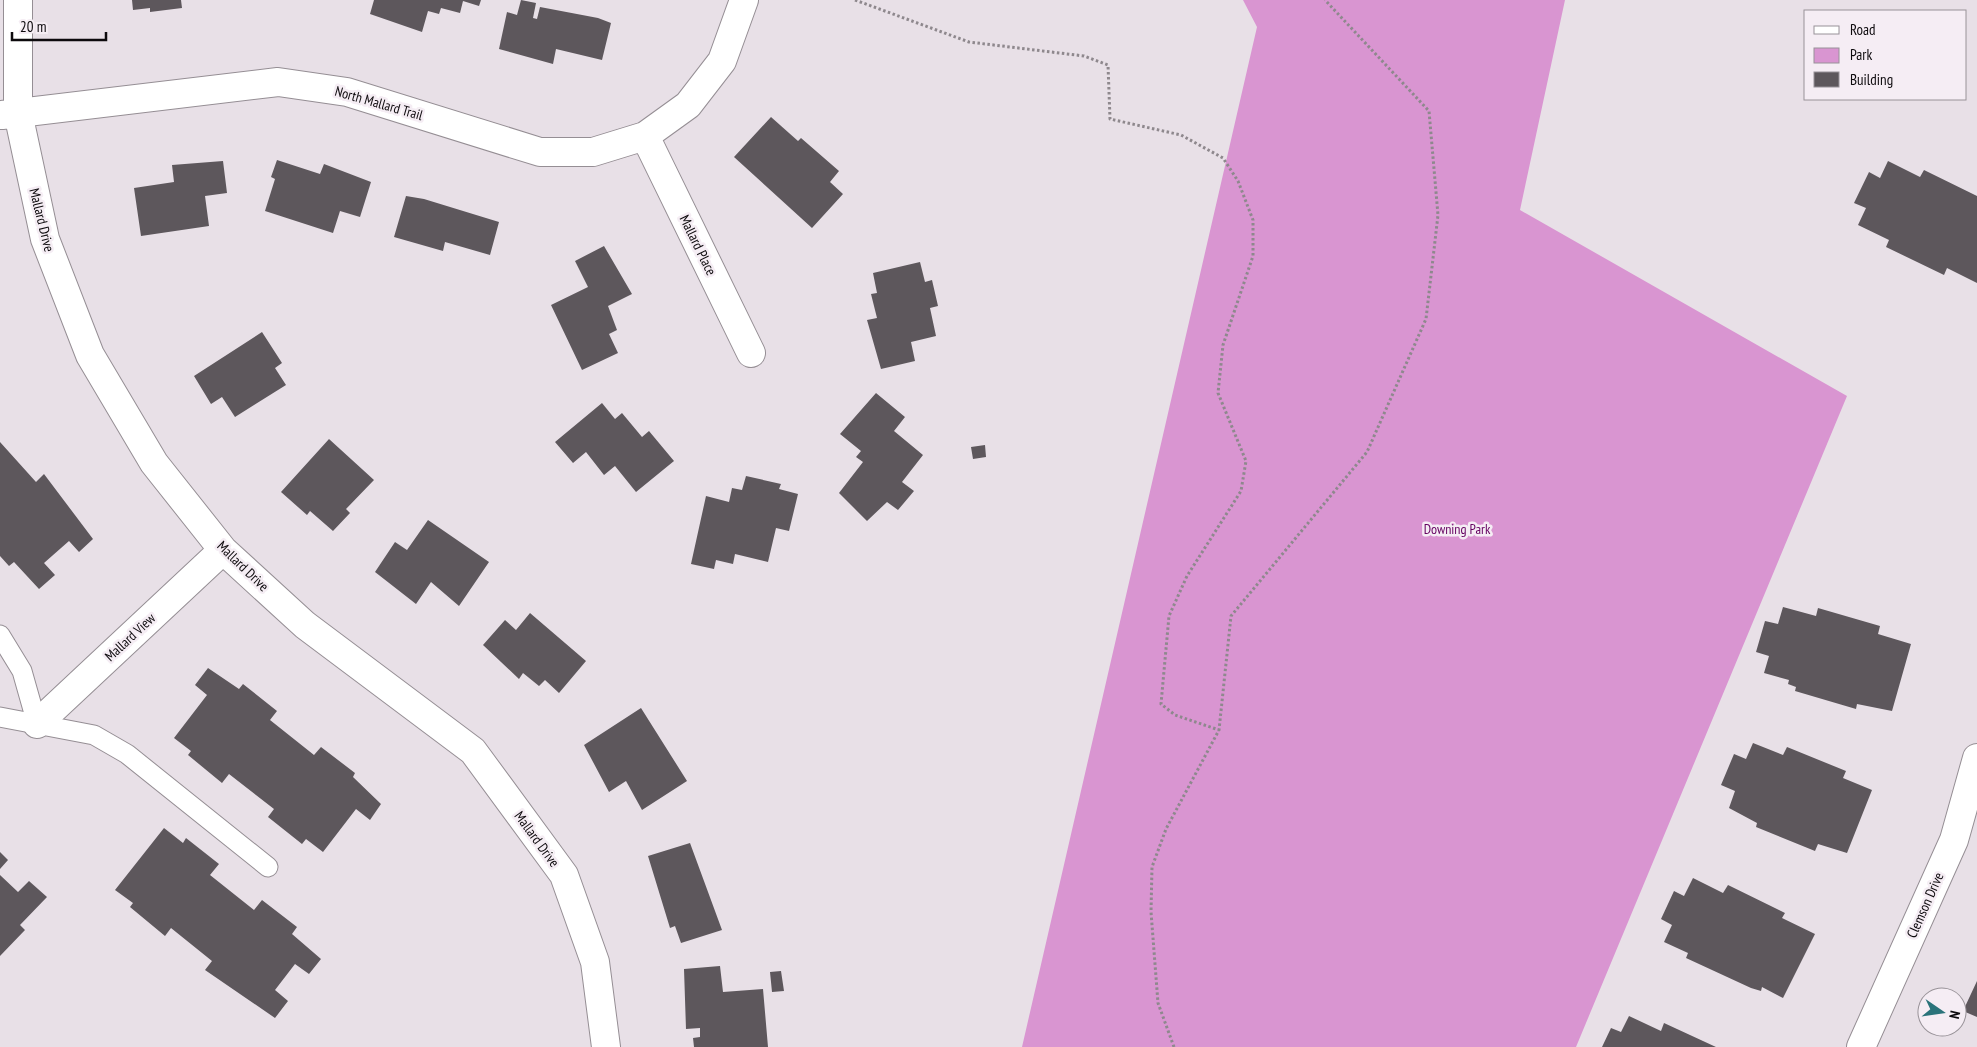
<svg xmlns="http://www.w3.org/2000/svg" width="1977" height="1047" viewBox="0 0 1977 1047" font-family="'PT Sans Narrow',sans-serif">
  <rect width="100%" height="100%" fill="#e8e0e7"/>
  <path fill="#d995d1" d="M1243 0H1565L1520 210 1847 396 1576 1047H1022L1257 27Z"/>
  <path fill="#5d575c" d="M132 0H181L182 8 150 12V8L133 10Z
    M374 0H481L479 6 463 1 460 13 441 8 439 14 428 11 422 32 370 14Z
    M521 0 536 3 533 18 537 19 540 7 598 18 611 23 602 60 556 49 553 64 499 49 507 12 517 15Z
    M771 117 798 141 801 138 839 171 830 182 843 194 812 228 734 157Z
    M277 160 320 174 324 164 371 182 360 217 340 211 333 233 265 211 275 179 271 177Z
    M223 161 227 193 205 196 209 226 141 236 134 188 174 182 172 165Z
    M1888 161 1920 177 1924 170 1977 196V283L1947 268 1944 275 1886 247 1889 240 1858 225 1866 208 1854 203 1869 172 1880 178Z
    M406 196 424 199 499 222 490 255 445 242 443 251 394 237Z
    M604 246 632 294 608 306 617 330 609 334 618 353 582 370 551 305 588 287 575 261Z
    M920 262 925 282 932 280 938 306 930 308 936 336 911 342 915 361 881 369 867 320 877 318 871 294 877 293 873 273Z
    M262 332 282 363 275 368 286 385 235 417 222 397 211 404 194 376Z
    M876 393 905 417 894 431 923 455 902 482 914 491 898 510 887 502 867 521 839 493 863 462 856 457 861 451 840 434Z
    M602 403 615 419 622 413 642 437 649 431 674 461 636 492 615 466 604 475 586 452 573 463 555 442Z
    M329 439 374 480 346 509 350 513 333 531 310 511 307 515 281 492Z
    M0 442 36 482 44 474 93 539 79 552 69 541 44 563 55 575 39 589 14 562 9 566 0 556Z
    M985 445 986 457 973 459 971 447Z
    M746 476 781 484 779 489 798 494 789 531 776 528 768 562 735 554 733 564 716 560 714 569 691 564 706 496 729 502 732 488 742 490Z
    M428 520 489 562 459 606 431 582 416 604 375 572 395 542 407 550Z
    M1783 607 1816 616 1818 608 1880 626 1878 634 1911 644 1892 711 1857 704 1856 709 1795 691 1796 687 1788 684 1789 680 1764 673 1769 656 1756 652 1765 621 1778 624Z
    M530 613 586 661 559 693 545 680 539 686 523 673 519 679 483 645 505 620 516 630Z
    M208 668 239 689 243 684 277 711 270 720 314 755 321 747 355 773 353 777 381 804 370 820 356 809 323 852 306 839 302 844 268 817 274 809 229 774 222 783 188 755 191 751 174 738 207 695 195 685Z
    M641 708 687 781 642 810 626 781 609 792 584 745Z
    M1753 743 1783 755 1787 747 1846 771 1843 778 1872 790 1847 853 1818 844 1815 851 1756 827 1757 823 1729 808 1735 791 1721 785 1734 754 1746 759Z
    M164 828 183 843 186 838 219 864 210 875 254 910 262 900 297 927 292 934 321 959 309 974 295 964 275 990 288 1001 275 1018 205 970 212 961 171 928 165 936 130 907 133 903 115 890Z
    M690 843 722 930 681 943 675 926 670 928 648 856Z
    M0 852 8 860 0 869Z
    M0 875 18 892 29 881 47 897 20 925 25 930 0 956Z
    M1693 878 1723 893 1728 885 1785 913 1782 918 1815 934 1783 998 1762 987 1761 991 1751 988 1686 958 1688 953 1664 942 1672 925 1661 919 1674 891 1684 896Z
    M720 966 723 992 763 989 768 1047H694L693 1038 700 1037V1028L686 1029 684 969Z
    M781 971 784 991 772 992 770 972Z
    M1977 981V1017L1963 1011Z
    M1629 1016 1661 1031 1664 1023 1716 1047H1602L1611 1028 1621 1032Z"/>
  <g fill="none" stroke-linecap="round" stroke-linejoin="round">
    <g stroke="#958e94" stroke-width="21">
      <path id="lane" d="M0 635 22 671 37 724
        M0 717 94 735 127 754 268 867"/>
    </g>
    <g stroke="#958e94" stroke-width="30">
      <path id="street" d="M18 0V113L45 239 90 355 154 463 223 550 305 625 473 751 564 875 595 962 606 1047
        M2 115 278 82 347 92 540 152H593L645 136 688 105 722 61 744 0
        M645 136 751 353
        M37 724 223 550
        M1861 1047 1954 840 1977 758"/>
    </g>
    <path stroke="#8e888d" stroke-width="3" stroke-dasharray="2.5 2.5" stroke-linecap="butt" d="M855 0 969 42 1084 56 1108 65 1110 119 1181 135 1223 158 1238 181 1253 220V256L1223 345 1218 393 1246 461 1241 491 1187 576 1169 616 1161 704 1175 715 1219 730
      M1174 1047 1158 1003 1151 912 1152 867 1166 829 1219 730 1231 616 1367 452 1426 319 1438 215 1429 111 1325 0"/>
    <use href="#lane" stroke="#fff" stroke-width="19"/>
    <use href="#street" stroke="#fff" stroke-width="28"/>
  </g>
  <g text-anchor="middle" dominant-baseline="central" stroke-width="5" stroke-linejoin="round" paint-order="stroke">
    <g font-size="14" fill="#0d0a0d" stroke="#f5edf4">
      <text transform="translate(379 103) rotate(16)">North Mallard Trail</text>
      <text transform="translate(42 220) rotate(76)">Mallard Drive</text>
      <text transform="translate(698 245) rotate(64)">Mallard Place</text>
      <text transform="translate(243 566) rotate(44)">Mallard Drive</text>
      <text transform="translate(130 637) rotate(-43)">Mallard View</text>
      <text transform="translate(537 839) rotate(54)">Mallard Drive</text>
      <text transform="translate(1925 905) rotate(-66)">Clemson Drive</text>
    </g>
    <g font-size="14" fill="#650261" stroke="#f5edf4">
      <text x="1457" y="529">Downing Park</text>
    </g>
  </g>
  <rect x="1804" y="10" width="162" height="90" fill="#f5edf4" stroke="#989298"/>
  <rect x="1814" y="26" width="25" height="8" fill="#ffffff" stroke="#989298"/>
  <text x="1850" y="35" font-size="15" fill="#0d0a0d">Road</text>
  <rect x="1814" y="48" width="25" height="15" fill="#d995d1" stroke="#989298"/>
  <text x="1850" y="60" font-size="15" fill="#0d0a0d">Park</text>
  <rect x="1814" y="72" width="25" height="15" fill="#5d575c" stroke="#989298"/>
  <text x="1850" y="85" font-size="15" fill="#0d0a0d">Building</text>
  <g transform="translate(1942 1012) rotate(103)"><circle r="24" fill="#f5edf4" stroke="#989298"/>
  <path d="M0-4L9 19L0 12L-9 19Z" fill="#2a737a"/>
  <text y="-8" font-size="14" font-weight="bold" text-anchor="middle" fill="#0d0a0d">N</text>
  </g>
  <path d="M12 32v8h94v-8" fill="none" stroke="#0d0a0d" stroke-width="2.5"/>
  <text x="20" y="32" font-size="15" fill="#0d0a0d" stroke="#f5edf4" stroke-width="4" paint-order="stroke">20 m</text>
</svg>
